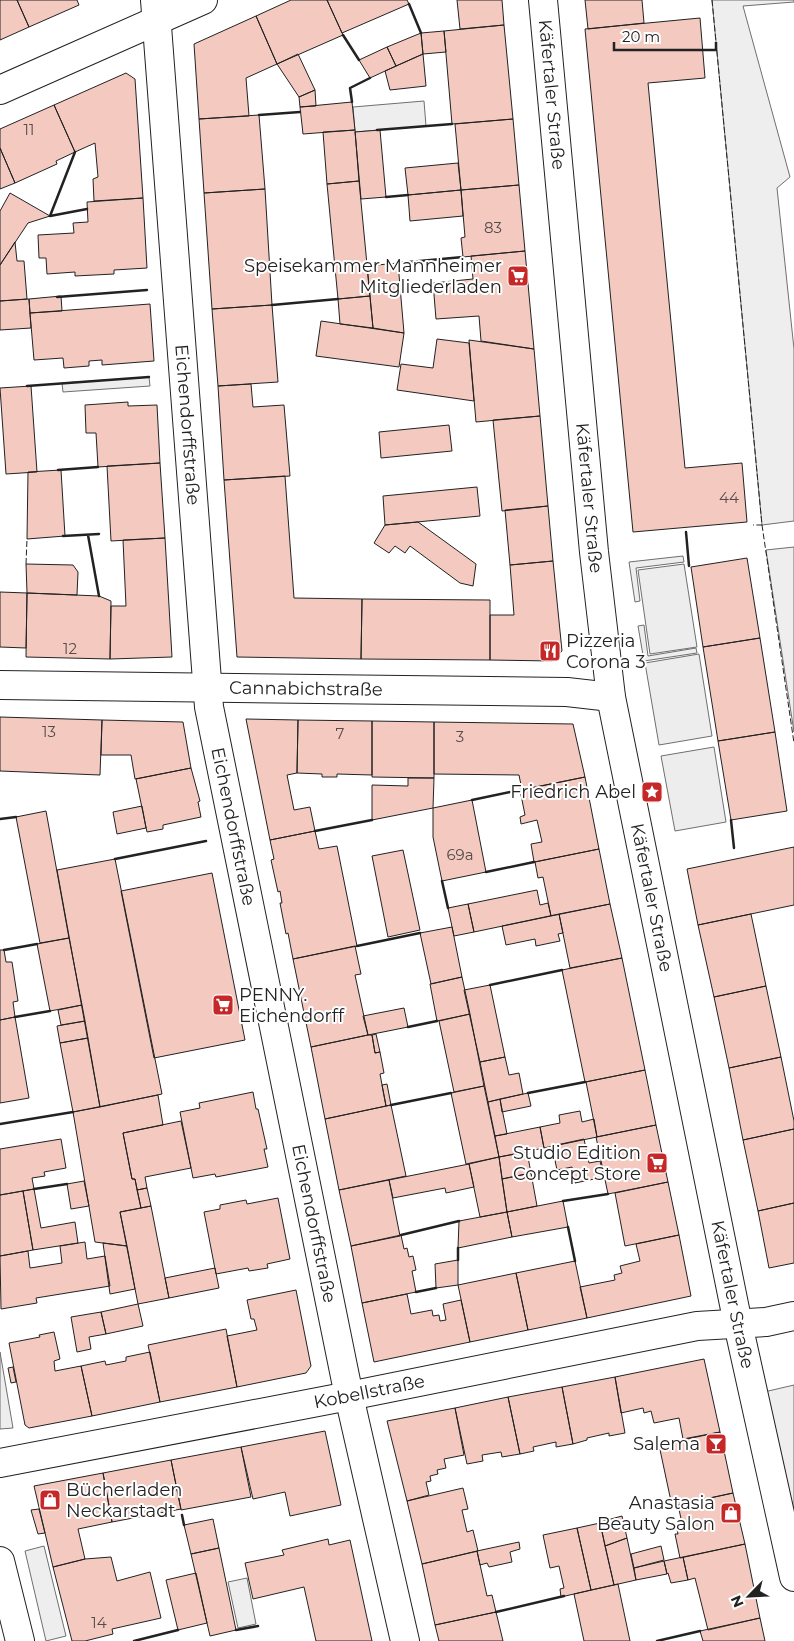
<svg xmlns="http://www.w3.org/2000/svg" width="794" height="1641" viewBox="0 0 794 1641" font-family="Montserrat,sans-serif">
  <rect width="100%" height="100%" fill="#fff"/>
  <path fill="#eee" stroke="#6f6f6f" d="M712 0H794V2L743 6 790 177 777 188 794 349V521L762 525Z
    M424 101 426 126 355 132 353 107Z
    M149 377 150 386 63 392 62 383Z
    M794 547V732L766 550Z
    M683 556 684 562 636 568 640 601 635 602 629 562Z
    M644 625 648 656 696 648 697 653 644 661 638 626Z
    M0 1352 13 1428 0 1429Z
    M794 1385V1523L764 1392Z
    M44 1546 66 1636 46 1641 25 1551Z
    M247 1578 256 1624 238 1628 228 1582Z"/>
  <path fill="#ededed" stroke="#6f6f6f" d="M684 564 697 647 650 654 638 570Z
    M699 654 712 736 659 745 645 663Z
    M714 747 726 822 675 831 661 756Z"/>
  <path fill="#f3c9c0" stroke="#222" d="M0 0H17L29 27 0 40Z
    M17 0H77L79 5 29 27Z
    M291 0H327L343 35 277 64 256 16Z
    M327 0H407L409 4 342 33Z
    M457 0H502L504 25 460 29Z
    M585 0H642L644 23 588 29Z
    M256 16 277 64 246 78 249 116 199 119 194 44Z
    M700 18 705 78 648 83 685 468 742 463 747 522 633 532 585 29Z
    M504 25 513 119 452 124 444 31Z
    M444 31 446 52 423 54 421 33Z
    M421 33 423 54 396 66 387 47Z
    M387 47 396 66 370 78 359 60Z
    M298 54 315 90 299 97 277 64Z
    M423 54 426 86 390 90 385 71Z
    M126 73 135 79 143 198 94 201 93 179 98 177 95 143 75 152 54 105Z
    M315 90 316 106 300 107 299 97Z
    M352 102 355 130 303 134 300 107Z
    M54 105 75 152 56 161 57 164 15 183 0 148V129Z
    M259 115 265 189 204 193 199 119Z
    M513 119 519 185 461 190 455 124Z
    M355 130 359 181 327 184 323 132Z
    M380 130 386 197 361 199 355 132Z
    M0 148 15 183 0 189Z
    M458 163 461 190 408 195 405 168Z
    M359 181 370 296 338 299 327 184Z
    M519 185 525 251 463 257 461 238 465 237 461 190Z
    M265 189 272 305 212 309 204 193Z
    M461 190 463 216 410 221 408 195Z
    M10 193 50 216 28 223 0 265V211Z
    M143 198 147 268 114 270V274L75 276V272L47 274 46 258H39L38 235 74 233 73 223 88 222 87 202Z
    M15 242 17 261H24L27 299 0 301V265Z
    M525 251 534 349 481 341 479 316 436 319 433 283 473 279 471 256Z
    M398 263 404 333 373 328 367 266Z
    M61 296 62 311 30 313 29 299Z
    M370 296 373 328 340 324 338 299Z
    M29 299 31 328 0 330V301Z
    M150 304 154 361 102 365V360L89 361V366L64 368 63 358 34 360 30 313Z
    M272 305 278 382 218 386 212 309Z
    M321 321 404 333 399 367 316 356Z
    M437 339 469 343 474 401 397 390 401 364 433 368Z
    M469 340 534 349 540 416 476 422Z
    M251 384 253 407 284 405 290 476 224 480 218 386Z
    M31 386 37 472 6 474 0 388Z
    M128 402V406L157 405 160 463 98 467 96 433H86L85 405Z
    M540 416 548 506 502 511 493 420Z
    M449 425 452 451 381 458 379 432Z
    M160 463 165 538 111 541 107 466Z
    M61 470 65 536 27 539 28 472Z
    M285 476 294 598 362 599 361 659 237 657 224 480Z
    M477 487 480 516 385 525 383 496Z
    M548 506 553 561 510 565 505 510Z
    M418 522 476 564 473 586 460 583 410 546 405 553 395 546 389 553 374 543 385 525Z
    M165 538 172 657 110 659 111 606H126L123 540Z
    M747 558 760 638 703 647 691 567Z
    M553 561 562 651 552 661 490 660V615H514L510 565Z
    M26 564 73 565 78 572 77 595 27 593Z
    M0 592 27 593 26 648 0 647Z
    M27 593 99 596 111 601 110 659 26 657Z
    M362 599 490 600V660L361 659Z
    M760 638 775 732 718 741 703 647Z
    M0 717 102 720 100 775 0 771Z
    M246 719 298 720 297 773 287 775 294 810 310 807 315 831 270 840Z
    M102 720 183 722 191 768 135 779 131 755H101Z
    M298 720 372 721V775L337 774V777H322V774L297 773Z
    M372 721 434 722V778L372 777Z
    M434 722 573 724 585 777 522 790 519 775 434 774Z
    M775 732 787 811 731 820 718 741Z
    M191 768 200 801 198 802 201 817 163 825V829L147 832 136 779Z
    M585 777 599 849 534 862 531 844 542 842 537 820 521 824 520 817 525 815 520 790Z
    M408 778H434L433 808 372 820V785L408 786Z
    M472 800 486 872 442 881 433 837V808Z
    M142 806 146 828 117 834 113 812Z
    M46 811 69 938 40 943 16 817Z
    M315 831 319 849 337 846 357 946 293 959 288 933 286 934 280 903H282L280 891 278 892 271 860 274 859 270 840Z
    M794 847V905L698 925 687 869Z
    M599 849 610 904 551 916 543 877 538 878 535 862Z
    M403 850 420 930 388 937 372 856Z
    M115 859 162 1094 100 1107 57 870Z
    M212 873 245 1040 154 1058 121 891Z
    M537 890 540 905 548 903 551 916 474 932 468 904Z
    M468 904 474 932 454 936 448 908Z
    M610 904 622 958 570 968 559 914Z
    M559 914 563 933 558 934 560 941 536 946 535 939 506 945 502 926Z
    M751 914 766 986 714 997 698 925Z
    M452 927 462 977 431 984 420 933Z
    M69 938 82 1005 50 1011 37 944Z
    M355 946 361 974 355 975 368 1035 311 1047 293 959Z
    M0 950H4L6 962H12L18 1001 13 1002 15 1017 0 1020Z
    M622 958 645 1070 585 1082 562 970Z
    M462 977 470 1014 437 1021 430 984Z
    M490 985 505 1057 480 1062 464 990Z
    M766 986 781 1057 729 1068 714 997Z
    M82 1005 85 1021 61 1025 58 1010Z
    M404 1008 408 1027 368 1035 363 1016Z
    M470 1014 484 1086 454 1092 439 1021Z
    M15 1017 29 1098 0 1103V1020Z
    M85 1021 88 1038 60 1043 57 1026Z
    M376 1034 380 1052 375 1053 372 1035Z
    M368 1035H372L375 1053 380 1052 384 1073 380 1074 386 1106 325 1119 311 1047Z
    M88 1038 100 1107 73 1112 60 1043Z
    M505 1057 509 1075 519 1073 523 1094 488 1102 480 1062Z
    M781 1057 794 1121V1129L743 1140 729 1068Z
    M645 1070 656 1125 597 1137 586 1082Z
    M387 1084 391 1105 386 1106 382 1085Z
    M484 1086 499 1157 466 1164 451 1093Z
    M253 1092 256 1109H258L267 1149H264L268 1167 216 1177 215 1174 193 1178 180 1112 200 1108 199 1103Z
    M528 1093 531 1106 502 1112 500 1099Z
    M158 1095 163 1125 123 1133 132 1179H135L141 1208 120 1212 127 1246 95 1242 73 1112Z
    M500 1099 507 1134 495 1136 488 1102Z
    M391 1105 406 1176 339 1190 325 1119Z
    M580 1111 582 1122 594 1119 597 1137 544 1148 540 1127 560 1123 559 1115Z
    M181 1121 191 1168 145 1177 147 1188 137 1190 135 1179H132L123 1133Z
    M656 1125 668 1182 608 1194 596 1137Z
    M540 1127 544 1148 499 1157 495 1136Z
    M794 1129V1203L758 1211 743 1140Z
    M61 1139 66 1168 44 1172 45 1176 32 1178 34 1189 0 1195V1149Z
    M584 1139 589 1163 600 1161 604 1177 575 1183 572 1167 557 1170 552 1146Z
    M527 1152 531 1173 502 1179 499 1157Z
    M499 1157 507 1212 480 1217 469 1164Z
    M469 1164 474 1187 446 1193 445 1188 393 1198 389 1180Z
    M531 1173 537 1206 507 1212 502 1179Z
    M389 1180 400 1236 351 1246 339 1190Z
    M84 1181 89 1206 71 1209 67 1184Z
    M668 1182 679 1235 625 1246 615 1193Z
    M147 1188 151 1206 141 1208 137 1190Z
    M34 1189 41 1228 75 1222 78 1243 33 1250 23 1191Z
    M23 1191 33 1250 0 1256V1195Z
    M278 1198 290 1259 267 1264 268 1268 249 1271 248 1268 216 1274 204 1212 220 1209V1205L246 1200 247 1204Z
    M563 1201 568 1227 512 1237 507 1212Z
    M794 1203V1263L769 1268 758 1211Z
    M151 1206 169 1298 138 1304 120 1212Z
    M507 1212 512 1237 458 1248 459 1221Z
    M401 1235 404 1249 407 1248 409 1257 413 1256 416 1270 412 1271 416 1292 362 1303 351 1246Z
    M679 1235 691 1296 587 1318 580 1287 615 1280 614 1275 622 1273 620 1266 640 1261 636 1244Z
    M85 1242 87 1259 105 1256 110 1286 36 1298 37 1303 1 1309 0 1256 28 1251 30 1268 62 1263 60 1246Z
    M103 1243 127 1246 135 1289 110 1294Z
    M458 1260V1285L436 1288 435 1264Z
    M575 1261 587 1318 528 1330 516 1273Z
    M215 1268 219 1288 169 1298 165 1278Z
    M516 1273 528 1330 470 1342 458 1285Z
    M296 1290 311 1366 306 1373 237 1387 227 1336 257 1330 254 1319H251L247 1300Z
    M407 1294 411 1314 432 1310 433 1316 439 1315 440 1321 446 1320 443 1304 461 1300 470 1342 374 1362 362 1303Z
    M138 1304 143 1326 106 1334 101 1312Z
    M101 1312 106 1334 89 1337 91 1349 77 1352 71 1317Z
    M226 1329 237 1387 160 1402 148 1345Z
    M54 1332 60 1359 54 1361 55 1371 81 1366 92 1416 29 1428 25 1425 9 1343 40 1337 39 1335Z
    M150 1352 160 1402 92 1416 81 1366 105 1361 106 1365 126 1361V1357Z
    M704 1359 720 1432 683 1439 679 1418 654 1423 651 1411 644 1413 643 1408 621 1413 615 1377Z
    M13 1367 16 1382 11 1383 8 1368Z
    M615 1377 625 1433 609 1436V1433L587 1438V1440L573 1444 562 1387Z
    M562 1387 573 1444 556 1447V1442L533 1447 534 1451 520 1454 508 1397Z
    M508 1397 520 1454 502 1457 501 1452 482 1455 483 1461 467 1464 455 1408Z
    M455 1408 464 1455 444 1459 446 1468 437 1470 438 1474 430 1476 431 1481 426 1482 429 1495 407 1501 387 1421Z
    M325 1431 341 1505 290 1516 285 1492 253 1499 241 1447Z
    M720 1432 733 1493 672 1506 659 1445Z
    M241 1447 251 1497 181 1510 171 1460Z
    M171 1460 181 1509 112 1522 103 1473Z
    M103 1473 112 1522 78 1529 85 1559 53 1567 34 1486Z
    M463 1488 468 1509 462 1510 467 1532 473 1530 478 1551 422 1564 407 1501Z
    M733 1493 745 1544 680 1558 675 1534H678L676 1525 682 1523 678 1505Z
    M39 1509 45 1533 38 1534 31 1510Z
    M622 1516 627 1538 605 1546 600 1522Z
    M213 1519 219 1548 191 1554 184 1525Z
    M600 1523 614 1585 591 1590 577 1528Z
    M577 1528 591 1590 561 1597 560 1589 564 1588 559 1566 550 1568 543 1535Z
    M627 1538 636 1580 614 1585 605 1546Z
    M328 1539 329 1545 350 1540 372 1641H316L304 1587 253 1599 245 1563 284 1555 282 1550Z
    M519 1542 520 1549 510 1552 512 1562 489 1567 487 1563 480 1565 477 1551Z
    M745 1544 760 1618 708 1630 695 1578 688 1580 683 1557Z
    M661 1546 664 1560 634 1568 631 1554Z
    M219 1548 236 1630 210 1636 191 1554Z
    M477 1551 487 1596 492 1595 496 1612 435 1625 422 1564Z
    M111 1557 117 1581 150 1572 161 1618 112 1629 113 1634 85 1641H72L53 1567 85 1559Z
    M683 1557 688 1580 671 1583 668 1573 667 1574 664 1561Z
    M664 1561 667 1574 636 1580 634 1568Z
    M196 1573 207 1623 178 1630 166 1580Z
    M618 1584 630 1641H584L574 1594Z
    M496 1612 503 1641H439L435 1625Z
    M760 1618 765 1641H703L700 1631Z"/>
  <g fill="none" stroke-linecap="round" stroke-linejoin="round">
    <g stroke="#222" stroke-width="30">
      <g id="minor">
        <path id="s1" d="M155 0 209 707 349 1396 405 1641"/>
        <path d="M0 90 203 0"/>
        <path id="s2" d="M0 685 567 692 611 697"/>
        <path id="s3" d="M0 1463 349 1396 697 1326 766 1322 794 1316"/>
        <path d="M0 1561 20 1641"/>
      </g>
    </g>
    <g stroke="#222" stroke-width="30">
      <g id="secondary">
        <path id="s4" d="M543 0 594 552 611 697 738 1324 794 1577"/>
      </g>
    </g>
    <use href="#minor" stroke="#fff" stroke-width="28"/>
    <use href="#secondary" stroke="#fff" stroke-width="28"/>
    <path stroke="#222" stroke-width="1" stroke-dasharray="6 2.5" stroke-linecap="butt" d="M712 0 762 525H753
      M762 525 794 743
      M26 564 27 539"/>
    <path stroke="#222" stroke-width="2.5" d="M409 4 421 33
      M343 35 359 60
      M352 102 350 88 370 78
      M259 115 300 112
      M377 130 452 124
      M75 152 50 216 87 209
      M386 197 408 195
      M398 263 463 257
      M57 297 147 290
      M272 305 338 299
      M27 386 149 377
      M58 470 98 467
      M686 532 689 566
      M88 535 99 596
      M63 536 99 534
      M472 800 520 790
      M0 819 16 817
      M731 820 734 848
      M315 831 372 820
      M115 859 206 841
      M486 872 534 862
      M442 881 448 908
      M357 946 420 933
      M4 950 37 944
      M490 985 562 970
      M15 1017 50 1011
      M408 1027 437 1021
      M528 1093 585 1082
      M391 1105 451 1093
      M0 1124 73 1112
      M34 1189 67 1184
      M563 1201 608 1194
      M568 1227 575 1261
      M401 1235 459 1221
      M458 1260V1248
      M416 1292 436 1288
      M182 1515 184 1525
      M496 1612 564 1596
      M236 1630 258 1626
      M134 1641 178 1630
      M657 1641 700 1631"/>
  </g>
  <defs>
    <g id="supermarket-square" transform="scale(1.125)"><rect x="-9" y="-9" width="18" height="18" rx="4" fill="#c62828" stroke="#fff"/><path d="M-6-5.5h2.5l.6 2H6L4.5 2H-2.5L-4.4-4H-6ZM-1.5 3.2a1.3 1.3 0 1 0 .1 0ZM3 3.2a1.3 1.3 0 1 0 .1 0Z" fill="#fff"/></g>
    <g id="restaurant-square" transform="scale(1.125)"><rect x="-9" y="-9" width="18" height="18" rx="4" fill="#c62828" stroke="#fff"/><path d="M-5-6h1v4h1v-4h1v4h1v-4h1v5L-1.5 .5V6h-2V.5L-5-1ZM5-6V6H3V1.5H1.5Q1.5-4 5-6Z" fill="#fff"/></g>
    <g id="sight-square" transform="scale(1.125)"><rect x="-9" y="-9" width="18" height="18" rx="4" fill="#c62828" stroke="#fff"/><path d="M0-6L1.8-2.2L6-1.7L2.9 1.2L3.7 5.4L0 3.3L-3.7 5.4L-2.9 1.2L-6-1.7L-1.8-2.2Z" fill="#fff"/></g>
    <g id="bar-square" transform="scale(1.125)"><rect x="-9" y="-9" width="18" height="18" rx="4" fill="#c62828" stroke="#fff"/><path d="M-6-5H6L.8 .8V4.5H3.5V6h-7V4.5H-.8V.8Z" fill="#fff"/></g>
    <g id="shop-square" transform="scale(1.125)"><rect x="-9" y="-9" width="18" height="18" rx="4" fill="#c62828" stroke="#fff"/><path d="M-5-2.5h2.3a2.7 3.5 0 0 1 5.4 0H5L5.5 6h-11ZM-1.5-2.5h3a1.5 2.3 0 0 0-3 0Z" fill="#fff"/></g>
  </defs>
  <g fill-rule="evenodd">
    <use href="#supermarket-square" x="518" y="276"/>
    <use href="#restaurant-square" x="550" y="651"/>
    <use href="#sight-square" x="652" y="792"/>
    <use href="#supermarket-square" x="223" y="1005"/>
    <use href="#supermarket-square" x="657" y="1163"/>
    <use href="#bar-square" x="716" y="1444"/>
    <use href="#shop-square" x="50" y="1500"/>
    <use href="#shop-square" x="731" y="1513"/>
  </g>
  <g text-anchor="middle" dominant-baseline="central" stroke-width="4" stroke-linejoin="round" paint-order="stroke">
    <g font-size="15" fill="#564c4a">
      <text x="29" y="129">11</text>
      <text x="493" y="227">83</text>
      <text x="729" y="497">44</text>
      <text x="70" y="648">12</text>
      <text x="49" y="731">13</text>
      <text x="340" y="733">7</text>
      <text x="460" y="736">3</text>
      <text x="460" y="854">69a</text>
      <text x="99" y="1622">14</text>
    </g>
    <g font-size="18" fill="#222" stroke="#fff">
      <text stroke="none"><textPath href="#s4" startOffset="95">Käfertaler Straße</textPath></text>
      <text stroke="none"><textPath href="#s1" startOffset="426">Eichendorffstraße</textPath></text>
      <text stroke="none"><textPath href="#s4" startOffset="500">Käfertaler Straße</textPath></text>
      <text stroke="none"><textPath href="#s2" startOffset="306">Cannabichstraße</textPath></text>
      <text stroke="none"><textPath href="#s1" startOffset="831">Eichendorffstraße</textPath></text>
      <text stroke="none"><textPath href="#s4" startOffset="905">Käfertaler Straße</textPath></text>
      <text stroke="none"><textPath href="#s1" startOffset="1236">Eichendorffstraße</textPath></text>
      <text stroke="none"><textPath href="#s4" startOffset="1310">Käfertaler Straße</textPath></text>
      <text stroke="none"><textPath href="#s3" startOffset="376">Kobellstraße</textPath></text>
    </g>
    <g font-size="18" fill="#222" stroke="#fff" text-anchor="end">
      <text x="502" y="266">Speisekammer Mannheimer<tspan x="502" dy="21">Mitgliederladen</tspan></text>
      <text x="566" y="641" text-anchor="start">Pizzeria<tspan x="566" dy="21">Corona 3</tspan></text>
      <text x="636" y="792">Friedrich Abel</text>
      <text x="239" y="995" text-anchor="start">PENNY.<tspan x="239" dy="21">Eichendorff</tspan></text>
      <text x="641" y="1153">Studio Edition<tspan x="641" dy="21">Concept Store</tspan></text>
      <text x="700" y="1444">Salema</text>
      <text x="66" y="1490" text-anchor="start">Bücherladen<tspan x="66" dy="21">Neckarstadt</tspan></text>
      <text x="715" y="1503">Anastasia<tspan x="715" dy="21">Beauty Salon</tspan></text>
    </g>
  </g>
  <g transform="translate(749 1596) rotate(246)" stroke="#ffffff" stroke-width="4" paint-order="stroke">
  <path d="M0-4L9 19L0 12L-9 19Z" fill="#222222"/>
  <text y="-8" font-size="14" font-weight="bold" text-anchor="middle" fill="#222222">N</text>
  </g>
  <path d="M614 42v8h102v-8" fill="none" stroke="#222222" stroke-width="2.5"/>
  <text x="622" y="42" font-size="15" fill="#222222" stroke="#ffffff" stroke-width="4" paint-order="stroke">20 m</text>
</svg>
